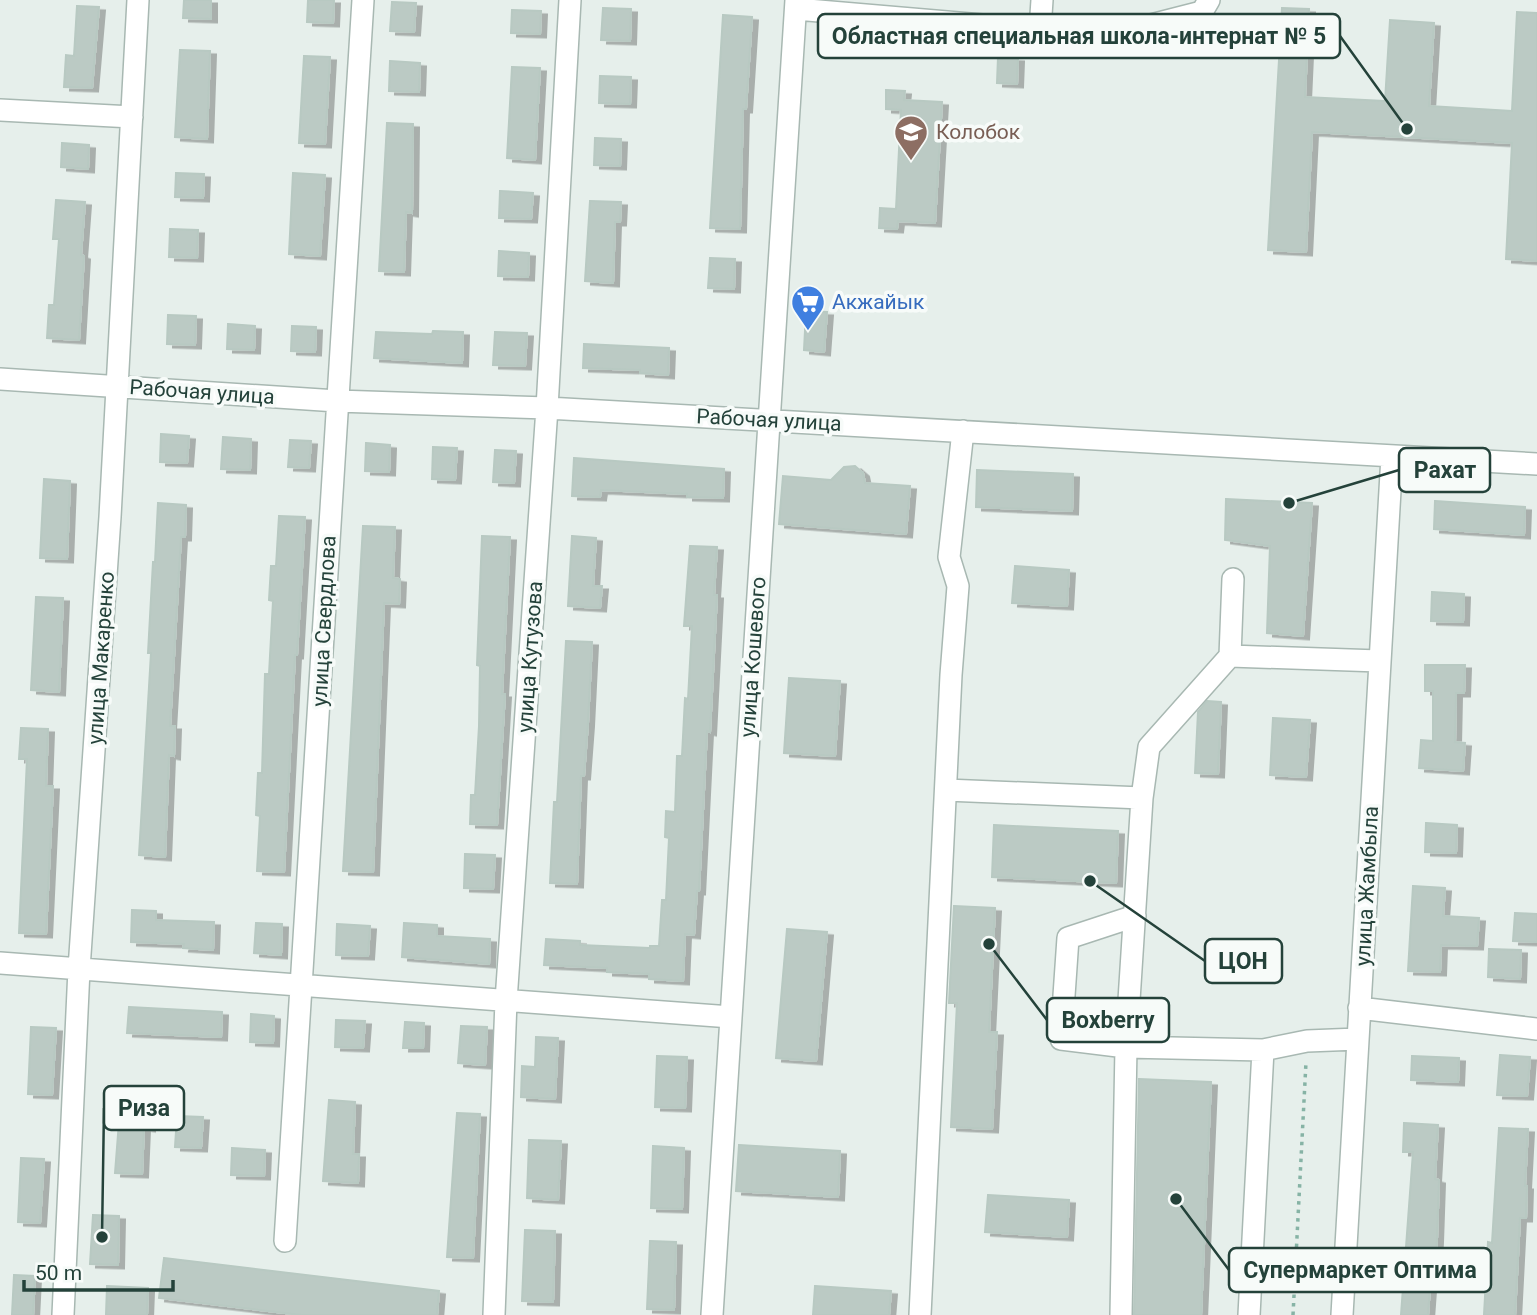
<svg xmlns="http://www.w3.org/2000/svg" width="1537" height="1315" viewBox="0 0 1537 1315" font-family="Roboto,sans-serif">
  <defs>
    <filter id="shadow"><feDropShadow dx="6" dy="3.5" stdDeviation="0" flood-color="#0004"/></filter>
  </defs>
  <rect width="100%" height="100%" fill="#e6efeb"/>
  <path fill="#bbcac4" stroke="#b8c9c2" stroke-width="2" filter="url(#shadow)" d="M184 0H211V19L183 18Z
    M308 0H334L333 23 307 22Z
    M392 2 416 3 414 32 390 31Z
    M77 6 99 7 92 88 64 87 66 55 74 56Z
    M603 8 631 9 630 41 601 40Z
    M1282 8 1309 9 1305 97 1385 101 1390 20 1434 23 1429 106 1512 111 1517 12 1537 13V261L1506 259 1512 143 1312 132 1306 252 1268 250Z
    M512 10 541 11 540 34 511 33Z
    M723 15 752 17 746 109H743L740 229 710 228Z
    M180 50 210 51 207 139 175 137Z
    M304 56 330 57 325 144 299 143Z
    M998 57 1018 58 1017 84 997 83Z
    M390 61 420 63 419 92 389 91Z
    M512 67 540 68 535 160 507 158Z
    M600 76 631 77 630 104 599 103Z
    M886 90 905 91 904 100 942 102 935 223 898 221 897 229 879 228 880 208 896 209 901 110 886 109Z
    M387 123 413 124 412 213 406 212 404 272 379 271Z
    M595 138 621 139 620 166 594 165Z
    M62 143 89 145 88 169 61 167Z
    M176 173 204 174 203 198 175 197Z
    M293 173 325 175 320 256 289 254Z
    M500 191 533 193 531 219 499 218Z
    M56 200 85 202 81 255 84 256 79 340 47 338 49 305H54L59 239H53Z
    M590 201 621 202 620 222H615L613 283 585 281Z
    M170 229 198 230 197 258 169 257Z
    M499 251 529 253 528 277 498 276Z
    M710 258 735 259 734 289 708 288Z
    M806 311 827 312 824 352 804 350Z
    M168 315 196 316 195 345 167 344Z
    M228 324 255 326 254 350 227 349Z
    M292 326 316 327 315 352 291 351Z
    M433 331 463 332 462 363 374 358 376 332 432 334Z
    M495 332 527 333 525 366 493 365Z
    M584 344 669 348 668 375 640 373V370L583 368Z
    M161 434 189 436 187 463 160 462Z
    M223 437 251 439 250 470 221 469Z
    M290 440 311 441 309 468 288 467Z
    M366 443 390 445 389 472 365 471Z
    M433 447 457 448 455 480 432 479Z
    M495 450 516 451 514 483 493 482Z
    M574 458 724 469 723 498 687 497V494L601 490 600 497 572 496Z
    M855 466 863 473 865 483 910 486 906 534 779 524 783 476 831 480 844 467Z
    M977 470 1073 474 1072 511 976 507Z
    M44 479 70 481 67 559 40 558Z
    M1226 499 1312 503 1303 636 1267 633 1270 546 1225 540Z
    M1435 501 1525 507 1524 535 1434 529Z
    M158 503 186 505 185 537H181L170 726H175L174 756 169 755 165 857 139 855 151 653H148L153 562H155Z
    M279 516 305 517 297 655H295L284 872 257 871 260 816 256 815 258 773H262L265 674H269L273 601 269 600 271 566H276Z
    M363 526 395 527 393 578 400 579 399 604 384 603 373 872 343 871Z
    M482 536 510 537 502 694H505L497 825 470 824 471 795H475L479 726 480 666 477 665Z
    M572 536 596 538 593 586H602L600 608 568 606Z
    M690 546 717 547 714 595H717L710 732 707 731 699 891H697L694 935 685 934 683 981 649 979V974L607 972V968L544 965 546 939 580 941V945L650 948V946H659L662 900H666L669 838 665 837 666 811 675 812 677 756H682L685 698 688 699 692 626H684Z
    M1015 566 1069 570 1067 606 1012 603Z
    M1432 592 1464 594 1463 622 1431 621Z
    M36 597 63 598 59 692 31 690Z
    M566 641 592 642 588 723 584 776H581L577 884 550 883 554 802H557Z
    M1425 665H1465L1464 693H1456L1455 742 1465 743 1463 771 1419 768 1421 740 1433 741V691H1425Z
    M789 678 840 681 835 756 784 753Z
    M1207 701 1221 702 1218 774 1195 773 1198 712Z
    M1273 718 1310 720 1306 777 1270 775Z
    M21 728 48 729 46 786H53L46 934 19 933 27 759H19Z
    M1426 823 1457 825 1456 853 1425 852Z
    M994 825 1118 831 1116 883 992 877Z
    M465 854 495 855 493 889 464 888Z
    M1413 886 1445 888 1443 916 1479 918 1477 946 1441 945 1440 972 1408 971Z
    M954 906 995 908 989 1032H997L992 1129 951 1127 957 1003H949Z
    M132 910 156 911V920L214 922 213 950 183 948 184 944 131 942Z
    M1515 913 1537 914V942L1513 941Z
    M256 923 282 924 281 955 254 953Z
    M404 923 437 925V936L490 939 489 964 402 957Z
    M337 924 370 926 368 956 336 955Z
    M787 929 827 932 816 1061 776 1058Z
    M1489 949 1521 950 1520 979 1488 977Z
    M129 1007 222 1012 221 1037 127 1033Z
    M251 1014 274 1016 273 1043 250 1042Z
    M336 1020 365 1021 363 1048 335 1047Z
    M405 1022 424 1023 423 1048H403Z
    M461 1026 487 1027 485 1065 458 1063Z
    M31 1027 56 1028 52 1095 28 1094Z
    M536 1037 558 1038 555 1099 521 1097 522 1066 535 1067Z
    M1500 1055 1530 1057 1527 1096 1497 1095Z
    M657 1056 687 1057 685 1108 655 1107Z
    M1412 1056 1459 1058 1458 1082 1411 1080Z
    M1139 1079 1211 1082 1201 1315H1134Z
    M121 1096 151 1098 149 1128 144 1127 142 1174 115 1173Z
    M329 1100 355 1102 353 1154H359L358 1183 323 1181Z
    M457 1113 480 1114 473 1258 447 1257Z
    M177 1116 203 1117 201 1148 175 1147Z
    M1404 1123 1438 1125 1435 1179 1439 1180 1437 1239 1435 1274H1431L1428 1315H1401L1413 1152H1403Z
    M1499 1128 1528 1129 1525 1186H1527L1526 1218H1520L1515 1315H1484L1488 1242 1492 1243Z
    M529 1140 561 1141 558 1200 527 1198Z
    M739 1145 840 1151 838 1197 736 1191Z
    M653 1146 684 1148 682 1209 651 1208Z
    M232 1148 265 1150 264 1176 231 1175Z
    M21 1158 44 1159 40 1223 18 1222Z
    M988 1195 1069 1200 1067 1237 985 1232Z
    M93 1215 119 1216 118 1265 90 1264Z
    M525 1230 555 1231 553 1302 522 1301Z
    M650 1241 676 1242 674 1310 647 1309Z
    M164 1258 439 1291 437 1315H301L159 1298Z
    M14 1275 35 1276 33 1315H12Z
    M107 1286 148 1288 147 1315H106Z
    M815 1286 891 1291 889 1315H813Z"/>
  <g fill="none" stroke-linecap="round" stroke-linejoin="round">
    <g stroke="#a8b8b2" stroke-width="24">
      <path id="minor" d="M796 9 1040 30 1116 34 1202 12 1209 0
        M1040 30 1042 0
        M0 110 132 117
        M0 379 337 401 547 408 1537 464
        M1230 656 1379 661
        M946 790 1142 798
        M1135 916 1068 938 1061 1039 1126 1047 1263 1050 1307 1041 1358 1039
        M0 963 731 1017
        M1359 1008 1537 1029
        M285 1241 363 0
        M63 1315 79 969 110 517 138 0
        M494 1315 506 1001 547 408 570 0
        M712 1315 796 0
        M920 1315 951 675 958 586 949 557 963 431
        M1121 1315 1126 1047 1142 798 1149 747 1230 656 1233 579
        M1249 1315 1263 1050
        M1342 1315 1392 456"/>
    </g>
    <path stroke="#86b3a5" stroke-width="3.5" stroke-dasharray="3.5 5" stroke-linecap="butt" d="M1293 1315 1306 1062"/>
    <use href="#minor" stroke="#fff" stroke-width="21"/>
  </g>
  <defs>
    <g id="school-pin" transform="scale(1.75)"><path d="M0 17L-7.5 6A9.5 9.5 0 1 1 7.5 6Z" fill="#8d6e63" stroke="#f7fbf9"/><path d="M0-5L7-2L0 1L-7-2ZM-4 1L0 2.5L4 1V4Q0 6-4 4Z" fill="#fff"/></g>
    <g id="supermarket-pin" transform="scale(1.75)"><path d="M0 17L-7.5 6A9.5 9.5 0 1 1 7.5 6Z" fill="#3f7fe0" stroke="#f7fbf9"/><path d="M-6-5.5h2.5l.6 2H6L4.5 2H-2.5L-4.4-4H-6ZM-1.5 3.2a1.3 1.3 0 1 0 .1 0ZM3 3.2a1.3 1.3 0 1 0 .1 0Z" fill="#fff"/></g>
  </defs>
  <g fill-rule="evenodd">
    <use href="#school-pin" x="911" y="132"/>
    <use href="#supermarket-pin" x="808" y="302"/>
  </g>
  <g text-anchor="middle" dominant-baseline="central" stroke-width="7" stroke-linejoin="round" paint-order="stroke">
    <g font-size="21" fill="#785e54" stroke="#f7fbf9" text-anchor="start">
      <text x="936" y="132">Колобок</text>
    </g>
    <g font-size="21" fill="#366cbe" stroke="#f7fbf9" text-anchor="start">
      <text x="832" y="302">Акжайык</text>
    </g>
    <g font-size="21" fill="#24423a" stroke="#f7fbf9">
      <text transform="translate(202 392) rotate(4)">Рабочая улица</text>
      <text transform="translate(769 420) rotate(3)">Рабочая улица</text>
      <text transform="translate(324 621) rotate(-87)">улица Свердлова</text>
      <text transform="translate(530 657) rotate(-86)">улица Кутузова</text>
      <text transform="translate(753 657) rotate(-86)">улица Кошевого</text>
      <text transform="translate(101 658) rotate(-86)">улица Макаренко</text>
      <text transform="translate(1367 886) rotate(-87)">улица Жамбыла</text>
    </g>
  </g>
  <path fill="none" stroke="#24423a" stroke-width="2.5" d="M1407 129L1340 36M1289 503L1399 470M1090 881L1205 961M989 944L1047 1020M102 1237L104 1108M1176 1199L1229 1270"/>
  <g fill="#24423a" stroke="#f7fbf9" stroke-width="2.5">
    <circle cx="1407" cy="129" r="7"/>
    <circle cx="1289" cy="503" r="7"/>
    <circle cx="1090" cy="881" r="7"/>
    <circle cx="989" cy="944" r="7"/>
    <circle cx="102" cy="1237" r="7"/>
    <circle cx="1176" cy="1199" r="7"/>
  </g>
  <g fill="#f7fbf9" stroke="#24423a" stroke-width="2.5">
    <rect x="818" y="14" width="522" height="44" rx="7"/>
    <rect x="1399" y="448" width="91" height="44" rx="7"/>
    <rect x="1205" y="939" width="77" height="44" rx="7"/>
    <rect x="1047" y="998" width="122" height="44" rx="7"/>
    <rect x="104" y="1086" width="80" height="44" rx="7"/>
    <rect x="1229" y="1248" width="262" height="44" rx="7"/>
  </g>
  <g font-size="23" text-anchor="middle" font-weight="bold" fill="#24423a">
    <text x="1079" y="44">Областная специальная школа-интернат № 5</text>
    <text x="1445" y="478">Рахат</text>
    <text x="1243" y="969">ЦОН</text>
    <text x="1108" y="1028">Boxberry</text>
    <text x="144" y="1116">Риза</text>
    <text x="1360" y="1278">Супермаркет Оптима</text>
  </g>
  <path d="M24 1280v10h149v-10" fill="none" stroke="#24423a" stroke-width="3.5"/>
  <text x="35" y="1280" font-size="21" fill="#24423a" stroke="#f7fbf9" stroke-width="5" paint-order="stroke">50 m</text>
</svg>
